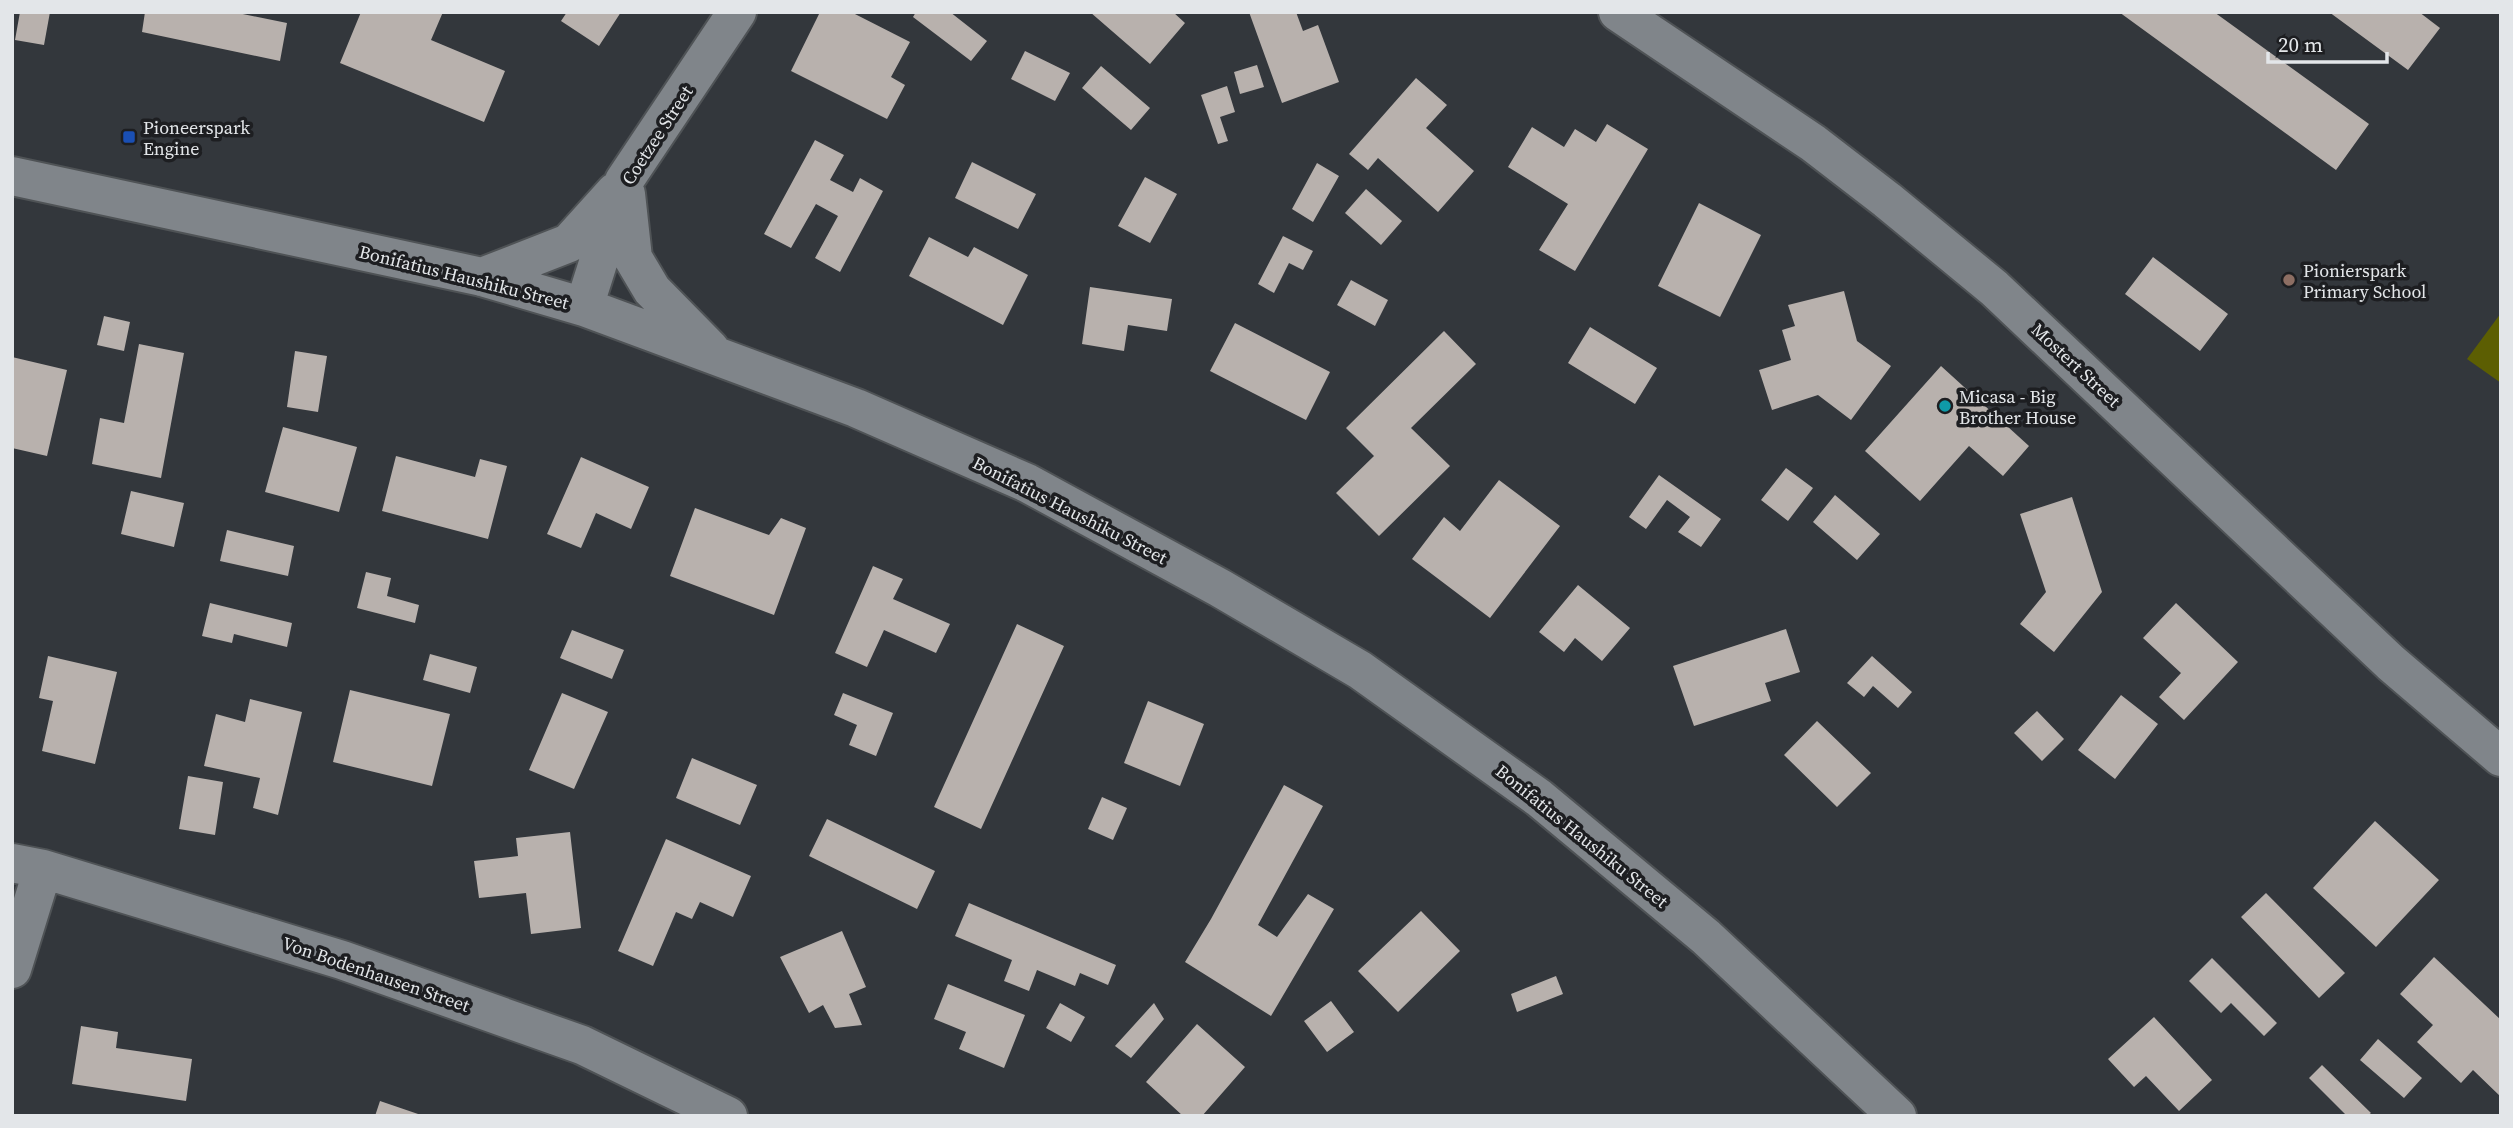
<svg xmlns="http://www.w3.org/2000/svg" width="2513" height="1128" viewBox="0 0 2513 1128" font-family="'Source Serif 4',serif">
  <rect width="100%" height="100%" fill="#33373c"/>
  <path fill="#5c5e02" d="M2501 313V383L2467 359Z"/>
  <path fill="#b8b1ad" d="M20 12H50L44 45 15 40Z
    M145 12H233L287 23 280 61 142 32Z
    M361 12H443L431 40 505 71 484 122 340 63Z
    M567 12H621L599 46 561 21Z
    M820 12H851L910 42 891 77 905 85 887 119 791 71Z
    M916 12H950L987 41 971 61 913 17Z
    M1090 12H1173L1185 23 1150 64Z
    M1249 12H1296L1303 31 1318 25 1339 82 1282 103Z
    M2119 12H2214L2369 124 2336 170Z
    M2329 12H2419L2440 28 2408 70Z
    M1025 51 1070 73 1055 101 1011 79Z
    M1257 65 1264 87 1240 94 1234 72Z
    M1101 66 1150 108 1131 130 1082 88Z
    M1416 78 1447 105 1426 128 1474 171 1438 212 1378 158 1368 170 1349 154Z
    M1227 86 1235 112 1220 117 1228 141 1218 144 1201 95Z
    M1607 124 1648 149 1575 271 1539 250 1568 204 1508 167 1532 127 1564 147 1575 129 1596 142Z
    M815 140 844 155 830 180 853 192 860 178 883 191 840 272 815 258 838 216 816 204 791 248 764 234Z
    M972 162 1036 194 1018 229 955 198Z
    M1317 163 1339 176 1313 222 1292 209Z
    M1145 177 1177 194 1150 243 1118 226Z
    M1366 189 1402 221 1381 245 1345 213Z
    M1699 203 1761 235 1720 317 1658 286Z
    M1283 236 1313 251 1303 270 1289 263 1274 293 1258 284Z
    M929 237 968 257 974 247 1028 275 1003 325 909 276Z
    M2153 257 2228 314 2200 351 2125 294Z
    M1351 280 1388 300 1375 326 1337 305Z
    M1090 287 1172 299 1167 331 1128 325 1124 351 1082 344Z
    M1844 291 1857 341 1891 366 1851 420 1818 395 1772 410 1759 370 1791 360 1782 330 1795 326 1788 305Z
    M104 316 130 322 124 351 97 345Z
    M1235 323 1330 372 1306 420 1210 371Z
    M1590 327 1657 368 1635 404 1568 363Z
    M1444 331 1476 364 1411 428 1450 466 1379 536 1336 493 1374 456 1346 428Z
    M139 344 184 353 161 478 92 464 100 418 124 423Z
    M295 351 327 356 318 412 287 407Z
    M12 357 67 370 47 456 12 448Z
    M1941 366 2029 446 2003 476 1969 446 1920 501 1865 451Z
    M283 427 357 447 339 512 265 492Z
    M396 456 475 477 480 459 507 466 488 539 382 511Z
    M581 457 649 487 631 529 596 513 581 548 547 534Z
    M1786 468 1813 488 1788 521 1761 500Z
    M1659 475 1721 519 1701 547 1678 532 1690 517 1667 500 1646 529 1629 517Z
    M1499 480 1560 526 1490 618 1412 559 1444 517 1460 531Z
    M131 491 184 503 174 547 121 534Z
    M1835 495 1880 534 1857 560 1813 522Z
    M2072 497 2102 592 2054 652 2020 624 2046 592 2020 514Z
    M695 508 769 535 781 518 806 528 774 615 670 576Z
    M227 530 294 546 288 576 220 561Z
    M873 566 903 579 893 599 950 624 936 653 884 630 867 667 835 653Z
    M366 572 391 578 387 596 419 605 415 623 357 608Z
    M1578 585 1630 628 1602 661 1575 638 1564 652 1539 632Z
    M210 603 292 623 287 647 234 634 232 643 202 636Z
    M2176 603 2238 662 2184 720 2159 697 2181 673 2143 638Z
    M1017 624 1064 646 981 829 934 807Z
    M1786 629 1800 672 1765 683 1771 701 1694 726 1673 666Z
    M572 630 624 650 612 679 560 658Z
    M430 654 477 667 470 693 423 680Z
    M48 656 117 672 95 764 42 751 53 701 39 698Z
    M1872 656 1912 692 1898 708 1873 686 1864 697 1847 683Z
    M350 690 450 714 432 786 333 762Z
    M562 693 608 712 574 789 529 770Z
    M843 693 893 713 876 756 849 745 857 725 834 715Z
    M2121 695 2158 724 2115 779 2078 750Z
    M250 699 302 712 278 815 253 808 260 778 204 766 216 714 245 722Z
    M1148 701 1204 724 1180 786 1124 763Z
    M2037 711 2064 739 2042 761 2014 733Z
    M1817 721 1871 773 1837 807 1784 755Z
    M692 758 757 785 740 825 676 798Z
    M188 776 223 782 215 835 179 829Z
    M1284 785 1323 806 1258 925 1277 937 1308 894 1334 909 1271 1016 1185 962 1211 919Z
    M1102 797 1127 808 1113 840 1088 829Z
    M827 819 935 871 917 909 809 856Z
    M2375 821 2439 880 2376 947 2313 888Z
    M570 832 581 928 531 934 526 893 479 898 474 861 518 856 516 838Z
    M666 839 751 876 733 917 700 902 692 919 676 912 653 966 618 951Z
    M2266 893 2345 973 2319 998 2241 917Z
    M969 903 1116 965 1108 985 1080 973 1075 986 1037 970 1029 991 1004 981 1012 960 955 936Z
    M1421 911 1460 951 1398 1012 1358 971Z
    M842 931 866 987 849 994 862 1025 835 1028 823 1005 809 1013 780 957Z
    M2434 957 2501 1020V1097L2473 1070 2461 1083 2417 1042 2433 1025 2400 994Z
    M2212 958 2277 1023 2264 1036 2231 1003 2221 1013 2189 981Z
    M1556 976 1563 994 1517 1012 1511 994Z
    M948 984 1025 1015 1004 1068 959 1049 966 1032 934 1019Z
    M1331 1001 1354 1032 1327 1052 1304 1021Z
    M1060 1003 1085 1017 1071 1042 1046 1028Z
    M1154 1003 1164 1019 1131 1058 1115 1046Z
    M2154 1017 2212 1080 2179 1111 2146 1076 2134 1087 2108 1059Z
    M1197 1024 1245 1067 1202 1116H1183L1146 1082Z
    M81 1026 118 1032 116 1048 192 1059 186 1101 72 1084Z
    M2378 1039 2422 1078 2404 1098 2360 1060Z
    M2322 1065 2371 1113 2367 1116H2347L2309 1078Z
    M380 1101 421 1115V1116H375Z"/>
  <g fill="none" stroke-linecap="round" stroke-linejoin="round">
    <g stroke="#4f5356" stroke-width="42">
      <path id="minor" d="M1618 12 1813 143 1887 200 1994 288 2391 663 2501 757
        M12 863 43 869 342 960 582 1045 728 1116
        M12 969 43 869"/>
    </g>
    <g stroke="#4f5356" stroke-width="42">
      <path id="tertiary" d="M12 176 482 277 584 307 856 408 1027 483 1220 588 1360 670 1539 798 1706 937 1897 1116
        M626 194 633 258 652 290 710 349
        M482 277 569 243 615 192
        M584 307 624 181 737 12"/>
    </g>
    <use href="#minor" stroke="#80858a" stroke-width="38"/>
    <use href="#tertiary" stroke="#80858a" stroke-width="38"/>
  </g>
  <rect fill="#1a4fb4" stroke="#1d1e21" stroke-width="2.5" x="122" y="130" width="14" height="14" rx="3.5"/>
  <circle fill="#8d6e63" stroke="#1d1e21" stroke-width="2.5" cx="2289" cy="280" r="7"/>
  <circle fill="#0f9aa8" stroke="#1d1e21" stroke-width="2.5" cx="1945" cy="406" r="7"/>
  <g text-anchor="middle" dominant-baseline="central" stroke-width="7" stroke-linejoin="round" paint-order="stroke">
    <g font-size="18" fill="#e3e6e9" stroke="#1d1e21" text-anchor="start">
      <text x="143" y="127">Pioneerspark<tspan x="143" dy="21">Engine</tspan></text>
      <text x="2303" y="270">Pionierspark<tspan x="2303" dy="21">Primary School</tspan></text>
      <text x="1959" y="396">Micasa - Big<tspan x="1959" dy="21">Brother House</tspan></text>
    </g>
    <g font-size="18" fill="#e3e6e9" stroke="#1d1e21">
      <text transform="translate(657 135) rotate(-57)">Coetzee Street</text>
      <text transform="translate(464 277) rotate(14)">Bonifatius Haushiku Street</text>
      <text transform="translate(2076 365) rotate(43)">Mostert Street</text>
      <text transform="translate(1070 510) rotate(27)">Bonifatius Haushiku Street</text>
      <text transform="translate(1582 836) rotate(39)">Bonifatius Haushiku Street</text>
      <text transform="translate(376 974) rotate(19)">Von Bodenhausen Street</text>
    </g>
  </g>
  <rect width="2513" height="1128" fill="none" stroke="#e3e6e9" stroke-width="28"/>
  <path d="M2268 52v10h119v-10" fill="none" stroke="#e3e6e9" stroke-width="3.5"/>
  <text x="2278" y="52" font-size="21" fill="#e3e6e9" stroke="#1d1e21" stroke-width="5" paint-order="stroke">20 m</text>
</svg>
